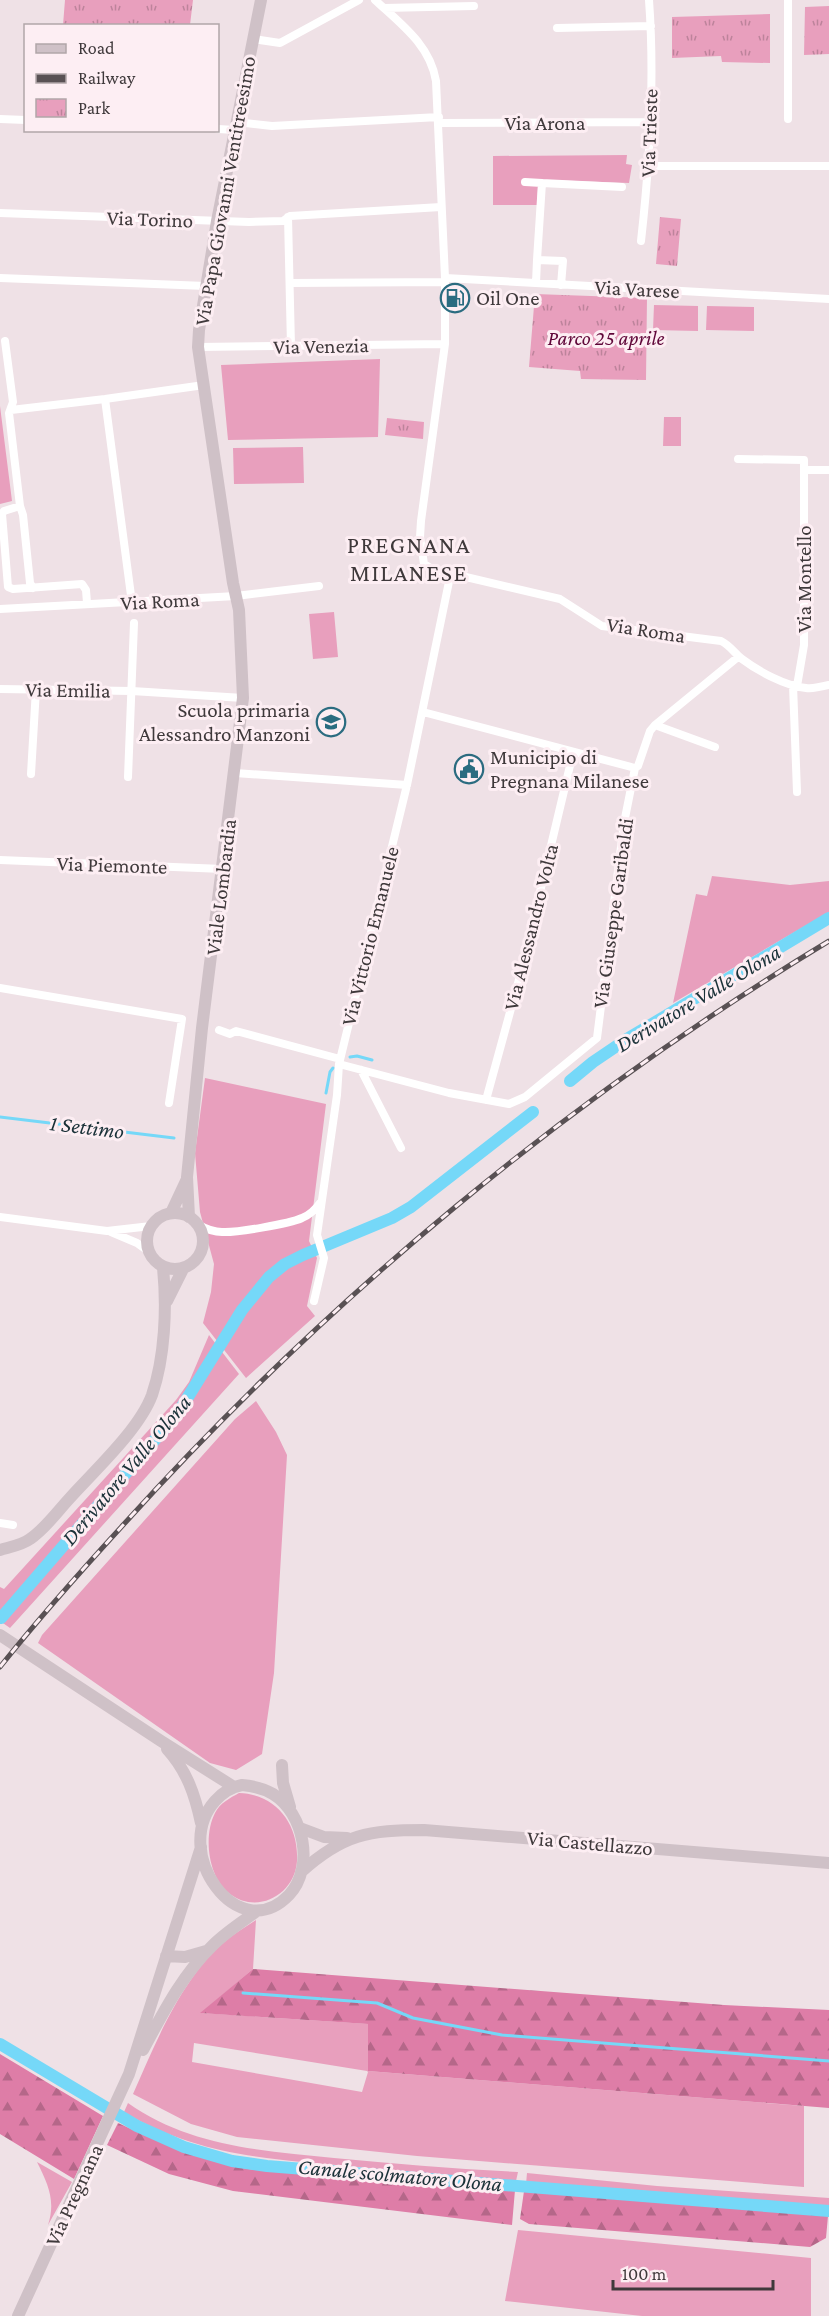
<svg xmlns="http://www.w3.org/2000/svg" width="829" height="2316" viewBox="0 0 829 2316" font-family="'Crimson Pro',serif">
  <defs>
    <pattern id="forest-firs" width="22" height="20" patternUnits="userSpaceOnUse" patternTransform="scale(1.5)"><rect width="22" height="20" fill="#de7da7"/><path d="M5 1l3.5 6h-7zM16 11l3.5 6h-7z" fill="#b56789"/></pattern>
    <pattern id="park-tufts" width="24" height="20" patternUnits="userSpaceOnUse" patternTransform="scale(1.5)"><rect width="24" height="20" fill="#e89fbd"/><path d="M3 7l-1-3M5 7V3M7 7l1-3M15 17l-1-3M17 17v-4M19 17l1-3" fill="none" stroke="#bd839b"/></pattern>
  </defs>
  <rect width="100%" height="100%" fill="#efe1e6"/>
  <path fill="#e89fbd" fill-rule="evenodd" d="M627 155 626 164 632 165 629 183 522 179V185L538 186 537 205H493V156Z
    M654 305 698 306V331L653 330Z
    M707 306 754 307V331L706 330Z
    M380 359 378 437 228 440 221 365Z
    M0 406 12 501 0 504Z
    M664 417H681V446H663Z
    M303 447 304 483 234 484 233 448Z
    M334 612 338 657 313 659 309 614Z
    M712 876 790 885 829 881V912L673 1003 696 894 707 896Z
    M205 1078 326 1104 309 1241 317 1258 307 1306 315 1316 246 1378 203 1323 211 1292 214 1264 200 1212 195 1153Z
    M209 1335 239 1374 10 1628 0 1621V1587L4 1589 176 1400 189 1382Z
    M256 1401 276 1432 287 1455 274 1673 262 1754 236 1770 210 1763 38 1643 42 1635 235 1419Z
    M239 1793C276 1794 299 1824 297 1861 295 1894 258 1915 230 1894 208 1878 203 1836 215 1813 220 1803 230 1798 239 1793Z
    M256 1920 253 1969 201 2013 369 2024 368 2071 804 2106V2187L417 2156 237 2137 191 2124 133 2094C156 2042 183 1974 229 1938 237 1932 247 1926 256 1920ZM194 2043 367 2071 368 2072 362 2092 192 2062Z
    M128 2103C188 2146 263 2151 334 2158 395 2164 456 2169 518 2172L516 2181C463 2178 410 2172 357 2167 273 2159 199 2157 124 2112Z
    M37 2162 72 2182 48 2225C56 2201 48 2184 37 2162Z
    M527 2173 657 2186 829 2198V2206L623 2189 526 2184Z
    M518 2230 811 2258V2316H642L505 2301Z"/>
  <path fill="url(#forest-firs)" d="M253 1969 724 2005 829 2010V2108L368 2071V2024L200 2013Z
    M0 2054 103 2116 74 2179 0 2134Z
    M118 2123C163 2144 200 2159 248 2169L515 2190 512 2225 233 2191 169 2174 107 2145Z
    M524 2191 828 2216 826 2238 810 2247 529 2224 520 2219Z"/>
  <path fill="url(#park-tufts)" d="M65 0H193L190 25H63Z
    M829 6V54L804 55 805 7Z
    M770 14V63L722 62 721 56 672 58V17Z
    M660 217 681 219 677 266 656 264Z
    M535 294 647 298 646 380 581 379 580 371 529 367Z
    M387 418 424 422 423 439 385 435Z"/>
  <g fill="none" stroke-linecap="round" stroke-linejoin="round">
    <path stroke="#75d8f8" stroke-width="3" d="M350 1057 357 1056 372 1060
      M326 1093 330 1072 333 1068
      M0 1117 174 1138
      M243 1993 377 2003 413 2018 502 2035 829 2061"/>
    <path stroke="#75d8f8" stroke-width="12" d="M570 1081 593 1062 627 1039 829 918
      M1 1618 178 1413 242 1310 269 1277 285 1264 303 1255 392 1218 411 1207 533 1112
      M0 2044 137 2126 184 2147 232 2161 267 2166 829 2211"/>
    <path stroke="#fff" stroke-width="8" d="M375 0C401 24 430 45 436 81L445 278V344L421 521 420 537 424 564 432 569 560 599 602 626 721 641C731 646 734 653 742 659 758 671 785 686 806 688 813 689 821 687 829 685
      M384 8 474 6
      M557 28 651 26
      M253 39 280 43 359 0
      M0 119 26 120
      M788 119V0
      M237 122 272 126 439 117
      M439 123 651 122
      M218 129 235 130
      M649 166H829
      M525 182 542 183
      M0 213 249 222 283 221 290 216 441 207
      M288 217 291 346
      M641 241C650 161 655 81 649 0
      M0 278 206 286
      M445 278 829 299
      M290 283 445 282
      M536 283 537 260
      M561 285 563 261 537 260 542 183 622 187
      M5 341 13 402 9 413 20 506
      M198 347 445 344
      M105 399 132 603
      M11 410 105 399 204 385
      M738 459 804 460V645L797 686
      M804 470H829
      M33 588 30 583 23 515 20 506 4 511 2 514 8 587 13 589 82 584 86 590 87 603
      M0 609 236 596 319 586
      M793 685 797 792
      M0 689 132 691 243 698
      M423 712 635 768
      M655 725 715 747
      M235 773 407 785
      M31 774 36 689
      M128 777 134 623
      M0 860 223 869
      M0 988 182 1019 169 1103
      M219 1030 230 1034 236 1031 340 1059
      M339 1064 449 1093 509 1104 525 1097 597 1038 624 823 635 768 638 766 650 731 655 725 738 657
      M361 1070 401 1148
      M486 1100 521 972 573 753
      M0 1217 107 1231 151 1226
      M199 1225C206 1229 213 1232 222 1232 235 1233 289 1224 302 1218 310 1215 315 1210 320 1203
      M111 1232 137 1243 148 1251
      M314 1301 324 1258 317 1235 337 1095 339 1064 407 785 451 572
      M0 1523 13 1525"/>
    <path stroke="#cfc1c7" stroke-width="12" d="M147 1241a28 28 0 1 1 56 0a28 28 0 1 1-56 0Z
      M171 1213 186 1181
      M189 1217 187 1177 202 1028 243 698 239 610 233 583 198 347 199 330 217 221 261 0
      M167 1301 183 1269
      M0 1550C10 1547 22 1545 30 1539 45 1529 57 1512 69 1499 94 1471 139 1430 152 1395 165 1357 167 1307 163 1268
      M0 1635 161 1741 234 1787
      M167 1749C187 1771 195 1795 201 1823
      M282 1765 283 1783 290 1807
      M242 1785C253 1786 263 1788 273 1794 304 1813 315 1867 289 1895 238 1948 170 1852 215 1801 223 1792 231 1787 242 1785Z
      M300 1828 324 1837 347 1838
      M301 1872C343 1834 369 1830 424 1830L829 1863
      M166 1956 185 1957 206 1951
      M143 2050C163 2013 182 1975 213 1945 226 1932 242 1922 257 1911
      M18 2316 129 2074 201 1847"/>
    <g stroke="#595154" stroke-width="5">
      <path id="rail" d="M0 1667C39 1618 81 1571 124 1524 328 1298 568 1099 829 941"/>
    </g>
    <use href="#rail" stroke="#fdeef3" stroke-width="3" stroke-dasharray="9" stroke-linecap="butt"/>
  </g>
  <defs>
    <g id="fuel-ring" transform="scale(1.5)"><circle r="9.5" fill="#fdeef3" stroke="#2b6c80" stroke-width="1.5"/><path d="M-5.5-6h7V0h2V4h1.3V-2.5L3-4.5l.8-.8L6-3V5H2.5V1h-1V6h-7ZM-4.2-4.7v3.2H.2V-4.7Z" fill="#2b6c80"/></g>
    <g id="school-ring" transform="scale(1.5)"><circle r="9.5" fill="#fdeef3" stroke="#2b6c80" stroke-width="1.5"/><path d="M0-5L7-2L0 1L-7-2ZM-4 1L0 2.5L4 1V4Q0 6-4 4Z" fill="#2b6c80"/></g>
    <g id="civic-ring" transform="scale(1.5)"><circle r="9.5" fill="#fdeef3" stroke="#2b6c80" stroke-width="1.5"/><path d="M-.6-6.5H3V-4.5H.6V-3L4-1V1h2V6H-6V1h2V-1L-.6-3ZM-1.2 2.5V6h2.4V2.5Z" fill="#2b6c80"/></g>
  </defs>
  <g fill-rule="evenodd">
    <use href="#fuel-ring" x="455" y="298"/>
    <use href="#school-ring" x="331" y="722"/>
    <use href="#civic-ring" x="469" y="769"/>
  </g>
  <g text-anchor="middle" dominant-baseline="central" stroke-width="6" stroke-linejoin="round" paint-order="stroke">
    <g font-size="21" fill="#3f393b" stroke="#fdeef3">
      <text x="545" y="123">Via Arona</text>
      <text transform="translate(649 133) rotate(-88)">Via Trieste</text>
      <text transform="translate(225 191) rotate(-80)">Via Papa Giovanni Ventitreesimo</text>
      <text transform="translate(150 219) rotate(2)">Via Torino</text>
      <text transform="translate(637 289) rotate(3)">Via Varese</text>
      <text transform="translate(321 346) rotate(-1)">Via Venezia</text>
      <text transform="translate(804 579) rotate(-90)">Via Montello</text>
      <text transform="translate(160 601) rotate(-3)">Via Roma</text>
      <text transform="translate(646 630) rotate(9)">Via Roma</text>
      <text transform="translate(68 690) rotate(1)">Via Emilia</text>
      <text transform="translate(112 865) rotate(2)">Via Piemonte</text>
      <text transform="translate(221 887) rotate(-83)">Viale Lombardia</text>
      <text transform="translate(613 913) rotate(-82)">Via Giuseppe Garibaldi</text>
      <text transform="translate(531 927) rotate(-76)">Via Alessandro Volta</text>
      <text transform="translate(370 936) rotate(-76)">Via Vittorio Emanuele</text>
      <text transform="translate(590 1843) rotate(5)">Via Castellazzo</text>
      <text transform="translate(74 2195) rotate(-65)">Via Pregnana</text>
    </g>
    <g font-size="21" fill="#3f393b" stroke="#fdeef3" text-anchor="start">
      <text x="476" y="298">Oil One</text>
      <text x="310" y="710" text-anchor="end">Scuola primaria<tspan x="310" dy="24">Alessandro Manzoni</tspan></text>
      <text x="490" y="757">Municipio di<tspan x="490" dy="24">Pregnana Milanese</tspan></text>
    </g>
    <g font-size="21" font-style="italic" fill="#600739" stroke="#fdeef3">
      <text x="606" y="338">Parco 25 aprile</text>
    </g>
    <g font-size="22" font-style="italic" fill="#1a3138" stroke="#fdeef3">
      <text transform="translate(698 998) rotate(-31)">Derivatore Valle Olona</text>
      <text transform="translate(87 1127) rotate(7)">1 Settimo</text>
      <text transform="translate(126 1470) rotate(-50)">Derivatore Valle Olona</text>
      <text transform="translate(400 2175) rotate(5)">Canale scolmatore Olona</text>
    </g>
    <g font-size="24" letter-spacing="1.5" fill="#3f393b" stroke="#fdeef3">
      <text x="409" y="544">PREGNANA<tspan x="409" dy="28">MILANESE</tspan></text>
    </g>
  </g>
  <rect x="24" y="24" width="195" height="108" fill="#fdeef3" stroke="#b1a6a9" stroke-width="1.5"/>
  <rect x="36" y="44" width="30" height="9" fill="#cfc1c7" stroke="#b1a6a9" stroke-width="1.5"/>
  <text x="78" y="54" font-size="18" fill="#3f393b">Road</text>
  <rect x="36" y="74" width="30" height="9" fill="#595154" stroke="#b1a6a9" stroke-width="1.5"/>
  <text x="78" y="84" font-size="18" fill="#3f393b">Railway</text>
  <rect x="36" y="99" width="30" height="18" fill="url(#park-tufts)" stroke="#b1a6a9" stroke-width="1.5"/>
  <text x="78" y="114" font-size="18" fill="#3f393b">Park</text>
  <path d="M613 2280v9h160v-9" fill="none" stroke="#3f393b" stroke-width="3"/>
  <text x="622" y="2280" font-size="18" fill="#3f393b" stroke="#fdeef3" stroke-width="4.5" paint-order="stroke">100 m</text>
</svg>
